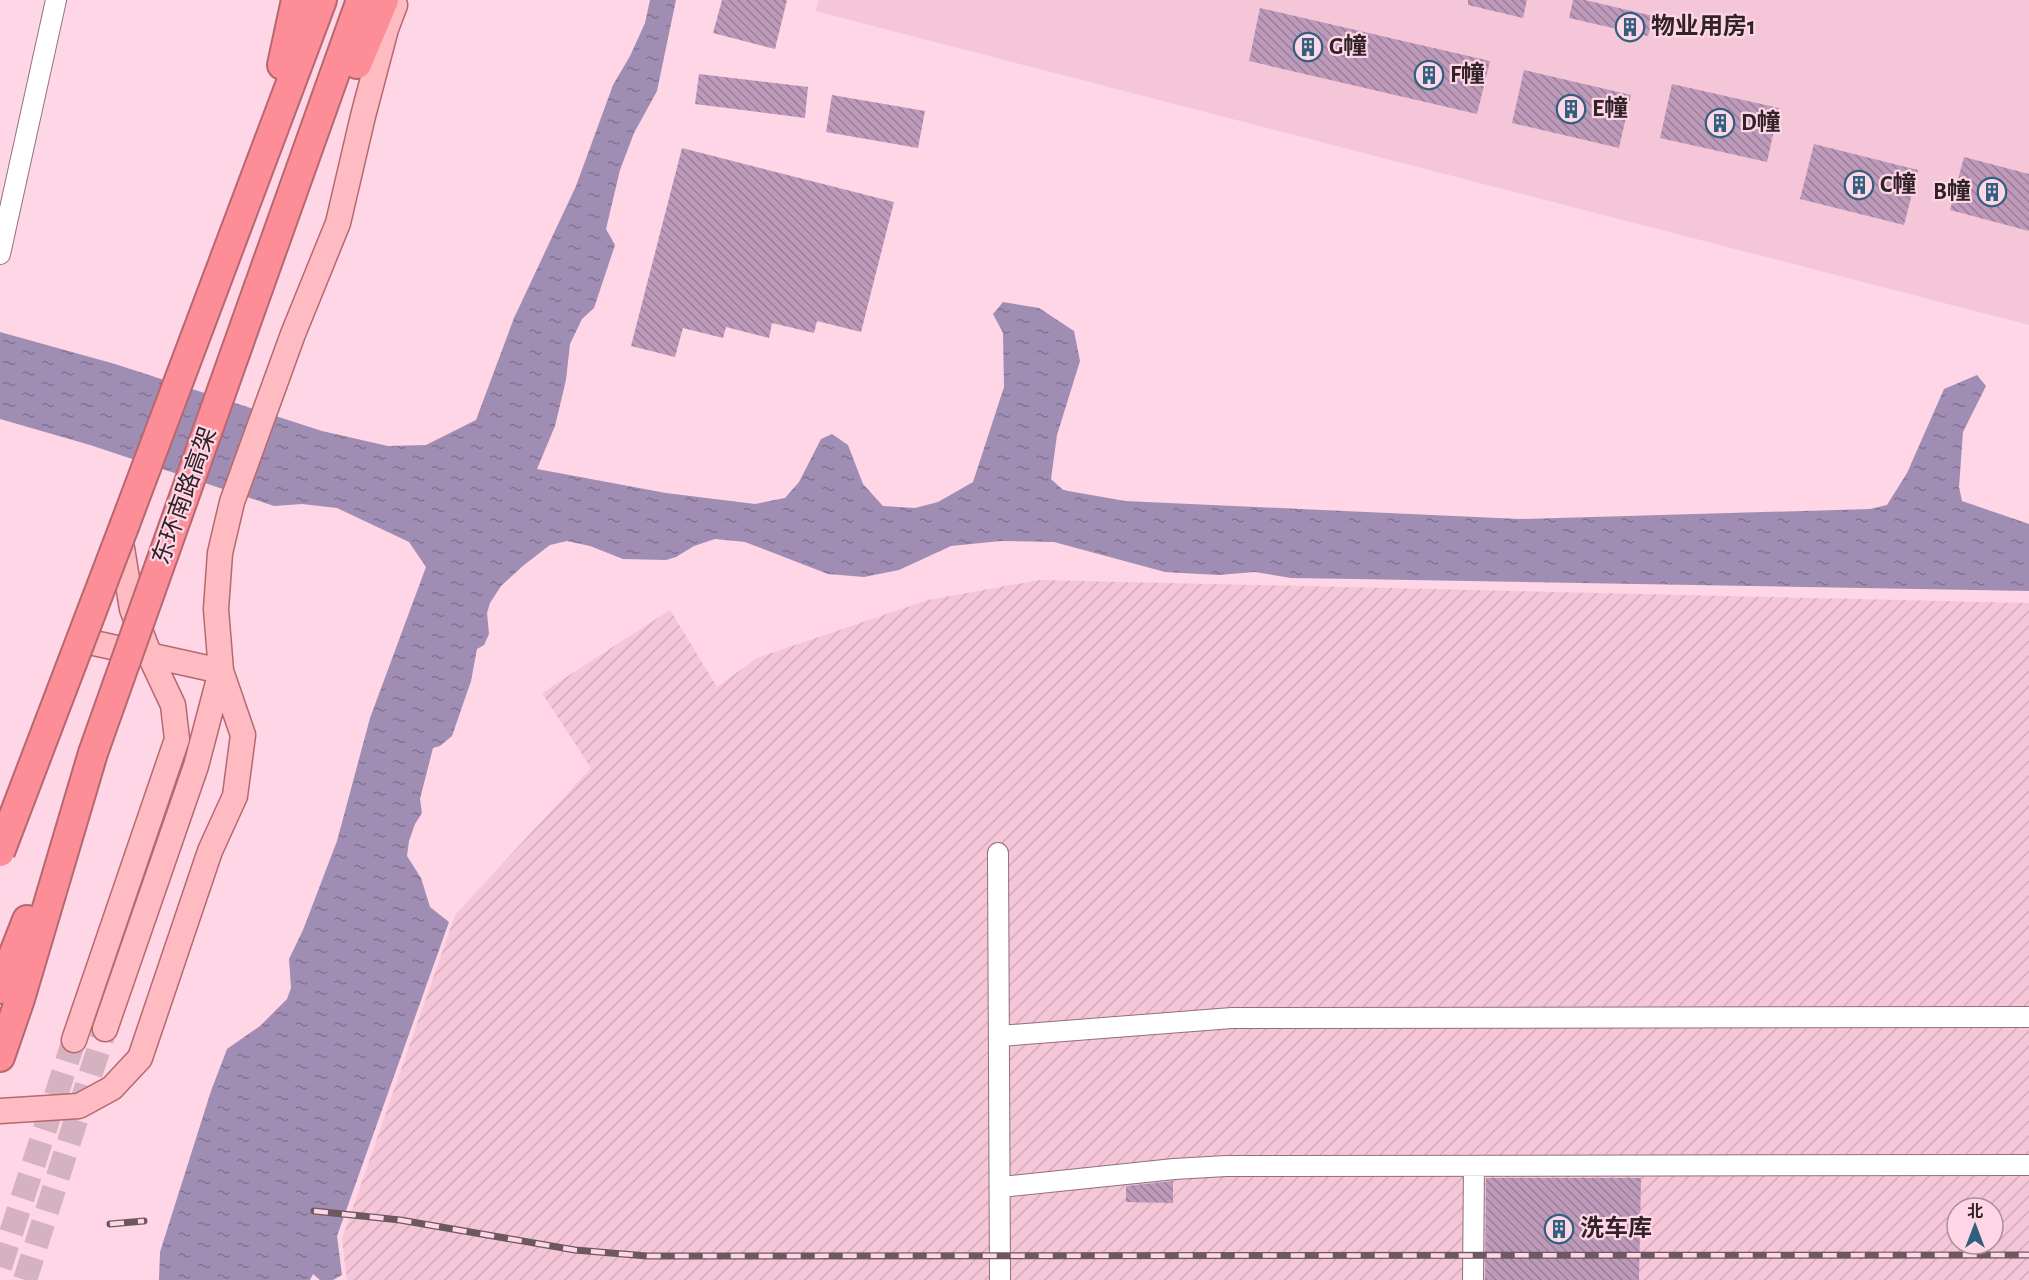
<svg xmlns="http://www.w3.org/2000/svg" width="2029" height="1280" viewBox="0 0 2029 1280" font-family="'Alegreya Sans','Noto Sans SC',sans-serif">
  <defs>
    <pattern id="industrial-furrows" width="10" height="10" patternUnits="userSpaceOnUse" patternTransform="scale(1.5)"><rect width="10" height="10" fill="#f4c6d8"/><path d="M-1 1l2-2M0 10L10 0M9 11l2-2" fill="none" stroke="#d2aab9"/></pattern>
    <pattern id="water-ripples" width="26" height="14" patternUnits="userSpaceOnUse" patternTransform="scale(1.5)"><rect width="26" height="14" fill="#a08db4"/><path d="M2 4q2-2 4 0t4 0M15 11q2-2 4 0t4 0" fill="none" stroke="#837392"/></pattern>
    <pattern id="building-back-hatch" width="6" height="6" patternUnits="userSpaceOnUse" patternTransform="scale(1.5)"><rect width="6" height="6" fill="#be9aba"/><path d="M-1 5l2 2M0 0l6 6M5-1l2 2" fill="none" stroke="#9b7d97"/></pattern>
  </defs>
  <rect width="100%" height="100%" fill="#fed6e6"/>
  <path fill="#f4c6d8" d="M819 0H2029V325L815 11Z"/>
  <path fill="url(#industrial-furrows)" fill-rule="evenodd" d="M1039 580 2029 603V1280H347L342 1239 455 915 591 768 542 693 670 610 717 687 757 658 928 600ZM1957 1208H1993V1244H1957Z"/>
  <path fill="url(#water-ripples)" d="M650 0H676L657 91 634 133 620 170 606 229 615 245 594 308 582 319 570 344 566 380 555 426 537 469 666 493 755 504 785 498 799 482 821 439 832 434 848 445 863 484 883 506 915 508 938 502 973 482 1004 387 1003 333 993 314 1003 302 1039 308 1074 331 1080 361 1057 435 1051 479 1063 490 1125 501 1520 519 1870 509 1887 505 1907 473 1944 389 1977 375 1986 386 1963 432 1959 487 1962 501 2029 524V591L1354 579 1291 578 1255 572 1218 575 1165 572 1054 542 1001 541 951 546 899 570 864 577 828 574 745 542 715 539 694 546 676 557 666 560 623 559 590 546 567 541 550 545 524 565 501 586 490 603 487 613 489 634 484 645 477 649 471 681 452 736 440 746 433 748 420 799 422 813 415 824 409 841 407 856 421 878 430 907 449 922 337 1236 342 1275 333 1280H320L313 1274 310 1280H159L160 1252 211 1091 227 1049 260 1026 287 999 291 988 289 959 303 930 337 841 370 718 426 567 409 542 337 508 302 504 274 506 90 445 0 419V332L115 364 322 431 388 446 426 445 476 420 514 318 576 186 613 85 630 56 645 23Z"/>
  <path fill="url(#building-back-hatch)" d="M722 0H787L775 49 713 33Z
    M1468 0H1527L1523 18 1468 5Z
    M1573 0H1585L1653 16 1648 36 1569 18Z
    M1260 8 1490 61 1477 114 1249 61Z
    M1524 70 1631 95 1619 148 1512 123Z
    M699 74 808 87 805 118 695 104Z
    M1672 84 1779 108 1767 162 1660 138Z
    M832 95 925 111 918 148 826 132Z
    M1814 144 1918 170 1904 225 1800 199Z
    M682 148 894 202 861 332 817 321 814 333 772 323 769 338 726 327 723 338 683 328 675 357 631 346Z
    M1964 157 2029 174V231L1950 210Z
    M1486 1178H1641L1639 1280H1485Z
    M1173 1181V1203L1126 1202V1186Z"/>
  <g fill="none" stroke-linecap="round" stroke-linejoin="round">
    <path stroke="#d5b2c0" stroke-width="24" stroke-dasharray="24 12" stroke-linecap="butt" d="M0 1267 74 1040
      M25 1280 105 1029"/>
    <g stroke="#916f7d" stroke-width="22">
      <path id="minor" d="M0 254 56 0
        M998 853 1000 1280
        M1000 1036 1232 1018 2029 1017
        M1001 1187 1174 1169 1226 1166 2029 1165
        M1473 1280 1474 1166"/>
    </g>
    <g stroke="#b56870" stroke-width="27">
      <path id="major" d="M85 641 221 671 196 766 105 1029
        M74 1040 177 739 173 705 150 656 132 609 122 548
        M0 1111 79 1106 112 1088 140 1058 210 851 235 796 243 735 221 671 216 609 220 553 232 502 293 334 338 223 363 116 386 29 395 5"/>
    </g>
    <g stroke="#b56870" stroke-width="32">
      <path id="highway" d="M357 64 384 0
        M282 65 296 0
        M259 286 361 0
        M125 524 322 0
        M0 989 27 920
        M0 1057 20 999 93 753"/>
    </g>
    <use href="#minor" stroke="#fff" stroke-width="20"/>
    <use href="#major" stroke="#febbc1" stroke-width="24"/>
    <use href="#highway" stroke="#fd8d97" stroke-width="28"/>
    <g stroke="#6d5860" stroke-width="7">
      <path id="rail" d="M314 1211 400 1220 575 1250 647 1256 2029 1255
        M110 1224 144 1221"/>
    </g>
    <use href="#rail" stroke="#fed6e6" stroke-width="4.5" stroke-dasharray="14" stroke-linecap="butt"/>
    <g stroke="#b56870" stroke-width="32" stroke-linecap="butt">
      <path id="highway-bridge" d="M93 753 259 286
        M0 852 125 524"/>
    </g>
    <use href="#highway-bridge" stroke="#fd8d97" stroke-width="28"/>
  </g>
  <defs>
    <g id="building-ring" transform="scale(1.5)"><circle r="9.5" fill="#fed6e6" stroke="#31607f" stroke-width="1.5"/><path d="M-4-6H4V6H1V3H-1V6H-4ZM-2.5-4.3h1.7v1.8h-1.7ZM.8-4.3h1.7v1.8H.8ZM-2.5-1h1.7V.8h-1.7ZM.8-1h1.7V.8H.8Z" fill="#31607f"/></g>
  </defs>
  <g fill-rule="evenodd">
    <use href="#building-ring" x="1630" y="27"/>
    <use href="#building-ring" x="1308" y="47"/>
    <use href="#building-ring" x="1429" y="75"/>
    <use href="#building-ring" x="1571" y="109"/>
    <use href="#building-ring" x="1720" y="123"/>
    <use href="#building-ring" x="1859" y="185"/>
    <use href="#building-ring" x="1992" y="192"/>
    <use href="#building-ring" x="1559" y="1229"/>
  </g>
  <g text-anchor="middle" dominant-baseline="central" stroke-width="4.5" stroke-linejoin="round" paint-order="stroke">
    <g font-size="24" font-weight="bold" fill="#302227" stroke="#fed6e6" text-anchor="start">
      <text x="1651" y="27">物业用房1</text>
      <text x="1329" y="47">G幢</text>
      <text x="1450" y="75">F幢</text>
      <text x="1592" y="109">E幢</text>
      <text x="1741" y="123">D幢</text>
      <text x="1880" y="185">C幢</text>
      <text x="1971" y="192" text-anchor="end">B幢</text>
      <text x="1580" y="1229">洗车库</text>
    </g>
    <g font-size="24" fill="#302227" stroke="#fed6e6">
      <text transform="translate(185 496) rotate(-70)">东环南路高架</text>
    </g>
  </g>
  <g transform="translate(1975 1226)"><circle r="28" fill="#fed6e6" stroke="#ac8e9a" stroke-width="1.5"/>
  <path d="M0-4.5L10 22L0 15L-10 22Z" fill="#31607f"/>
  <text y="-9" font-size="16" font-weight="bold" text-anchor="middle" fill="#302227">北</text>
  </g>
</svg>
